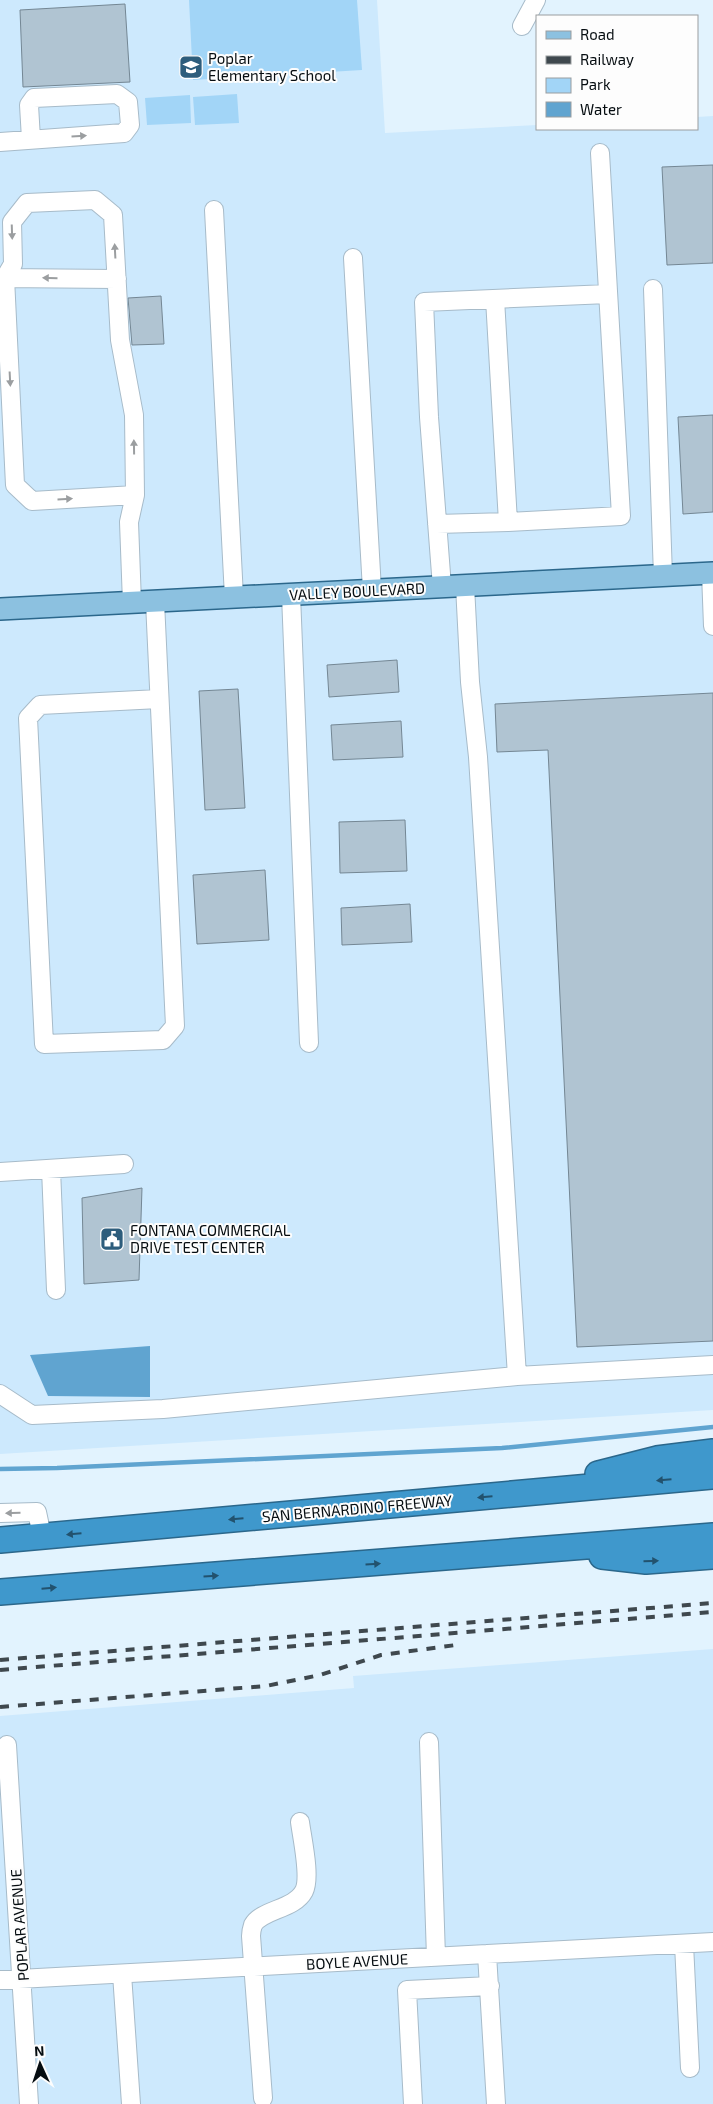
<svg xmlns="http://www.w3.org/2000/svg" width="713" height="2104" viewBox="0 0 713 2104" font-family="'Exo 2',sans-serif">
  <rect width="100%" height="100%" fill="#e2f3fe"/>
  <path fill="#cde9fd" d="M0 0H377L385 133 537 125V129H697V117L713 116V1410L0 1454Z
    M713 1649V2104H0V1716L354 1688 353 1676Z"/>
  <path fill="#a2d5f7" d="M189 0H357L362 70 193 80Z
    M237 94 239 123 195 125 193 97Z
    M190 95 191 123 147 125 145 98Z"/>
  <path fill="#60a4d0" d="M150 1346V1397L48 1396 30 1355Z"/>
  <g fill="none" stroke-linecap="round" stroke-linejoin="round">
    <path stroke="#60a4d0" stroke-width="4.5" d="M0 1469 57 1468 502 1448 713 1427"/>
  </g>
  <path fill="#b0c4d2" stroke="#748794" d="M125 4 130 82 23 87 20 10Z
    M713 165V263L667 265 662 167Z
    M161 296 164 344 132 345 128 298Z
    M713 415V512L683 514 678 417Z
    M397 660 399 692 329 697 327 665Z
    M238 689 245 808 205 810 199 691Z
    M713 693V1341L577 1347 548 750 497 752 495 704Z
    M401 721 403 757 333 760 331 725Z
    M405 820 407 871 340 873 339 822Z
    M265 870 269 940 197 944 193 875Z
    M410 904 412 942 342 945 341 908Z
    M142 1188 139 1280 84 1284 82 1198Z"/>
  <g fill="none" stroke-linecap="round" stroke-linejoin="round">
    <g stroke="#a7bbc9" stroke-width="20">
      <path id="minor" d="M522 26 536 0
        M0 142 124 133 130 125 128 102 117 94 34 98 29 105 31 139
        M214 210 234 597
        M353 258 372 590
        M0 278 117 279
        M653 289 663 576
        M495 299 508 522 621 516 600 153
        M437 524 508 522
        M711 573 713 626
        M465 586 470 682 478 757 517 1376
        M442 587 429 417 424 302 608 294
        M291 595 309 1043
        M155 602 175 1026 163 1040 44 1044 28 718 40 705 159 699
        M132 603 129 522 135 495 134 415 120 340 113 215 95 200 27 203 12 222 13 264 5 278 15 485 32 501 135 495
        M51 1169 56 1290
        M0 1172 124 1164
        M0 1394 32 1415 163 1409 517 1376 713 1365
        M0 1513 37 1512 42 1536
        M429 1742 436 1957
        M7 1745 29 2104
        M684 1944 690 2068
        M487 1954 496 2104
        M122 1974 131 2104
        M0 1980 713 1942
        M263 2098 251 1936C251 1933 252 1928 253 1925 262 1909 294 1910 304 1891 311 1877 302 1838 300 1822
        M413 2104 407 1990 490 1986"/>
    </g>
    <g stroke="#2b678b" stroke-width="24">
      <path id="major" d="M0 609 713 573"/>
    </g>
    <g stroke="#2b678b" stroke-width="28">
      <path id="highway" d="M598 1474 657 1459 713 1452
        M0 1540 713 1476
        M602 1556 646 1561 713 1556
        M0 1592 713 1536"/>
    </g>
    <use href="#minor" stroke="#fff" stroke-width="18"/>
    <use href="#major" stroke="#8cc1e0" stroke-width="21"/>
    <use href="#highway" stroke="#3f98cc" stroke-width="25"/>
    <path stroke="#3f484e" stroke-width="4" stroke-dasharray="9 9" stroke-linecap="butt" d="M0 1660 713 1603
      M0 1670 713 1612
      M0 1707 266 1686 320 1675 381 1655 456 1645"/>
  </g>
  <defs><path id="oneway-solid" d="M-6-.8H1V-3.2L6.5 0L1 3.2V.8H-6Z" transform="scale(1.25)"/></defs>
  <g fill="#9b9ea0">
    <use href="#oneway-solid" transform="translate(79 136) rotate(-4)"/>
    <use href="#oneway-solid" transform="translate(12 232) rotate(88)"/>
    <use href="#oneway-solid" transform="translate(115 251) rotate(-93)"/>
    <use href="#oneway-solid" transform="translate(50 278) rotate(-179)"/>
    <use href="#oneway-solid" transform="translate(10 379) rotate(87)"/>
    <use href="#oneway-solid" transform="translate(134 447) rotate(-91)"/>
    <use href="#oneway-solid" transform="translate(65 499) rotate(-3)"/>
    <use href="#oneway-solid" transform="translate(13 1513) rotate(179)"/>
  </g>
  <g fill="#22526e">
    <use href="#oneway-solid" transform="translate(664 1480) rotate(175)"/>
    <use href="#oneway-solid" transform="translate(485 1497) rotate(175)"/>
    <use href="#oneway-solid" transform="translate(236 1519) rotate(175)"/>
    <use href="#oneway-solid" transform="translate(74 1534) rotate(175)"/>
    <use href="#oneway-solid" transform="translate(651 1561) rotate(-1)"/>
    <use href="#oneway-solid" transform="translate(373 1564) rotate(-4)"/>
    <use href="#oneway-solid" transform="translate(211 1576) rotate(-4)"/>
    <use href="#oneway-solid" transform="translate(49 1588) rotate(-5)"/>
  </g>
  <defs>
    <g id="school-square" transform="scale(1.25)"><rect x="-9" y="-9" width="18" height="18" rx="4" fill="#2d5d7c" stroke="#fdfdfd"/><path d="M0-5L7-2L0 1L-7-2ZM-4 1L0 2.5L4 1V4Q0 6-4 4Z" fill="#fff"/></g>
    <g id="civic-square" transform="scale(1.25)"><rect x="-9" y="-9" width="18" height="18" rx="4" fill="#2d5d7c" stroke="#fdfdfd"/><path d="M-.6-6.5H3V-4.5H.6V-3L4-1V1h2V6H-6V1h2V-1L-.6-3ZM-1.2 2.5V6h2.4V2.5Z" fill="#fff"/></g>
  </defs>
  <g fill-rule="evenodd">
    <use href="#school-square" x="191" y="67"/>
    <use href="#civic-square" x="112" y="1239"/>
  </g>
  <g text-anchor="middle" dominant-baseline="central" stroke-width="4" stroke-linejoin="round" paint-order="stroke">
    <g font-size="15" fill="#060d11" stroke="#fdfdfd" text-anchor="start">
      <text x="208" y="58">Poplar<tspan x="208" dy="17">Elementary School</tspan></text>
      <text x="130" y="1230">FONTANA COMMERCIAL<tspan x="130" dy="17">DRIVE TEST CENTER</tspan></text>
    </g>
    <g font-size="15" fill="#060d11" stroke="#fdfdfd">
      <text transform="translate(357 591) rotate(-3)">VALLEY BOULEVARD</text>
      <text transform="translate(357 1508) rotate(-5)">SAN BERNARDINO FREEWAY</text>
      <text transform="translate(19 1925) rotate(-94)">POPLAR AVENUE</text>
      <text transform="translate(357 1961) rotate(-3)">BOYLE AVENUE</text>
    </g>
  </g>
  <rect x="536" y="15" width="162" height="115" fill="#fdfdfd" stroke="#9a9d9f"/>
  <rect x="546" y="31" width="25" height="8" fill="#8cc1e0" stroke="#9a9d9f"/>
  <text x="580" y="40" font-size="15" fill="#060d11">Road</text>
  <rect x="546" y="56" width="25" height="8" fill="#3f484e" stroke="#9a9d9f"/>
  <text x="580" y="65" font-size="15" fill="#060d11">Railway</text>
  <rect x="546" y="78" width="25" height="15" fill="#a2d5f7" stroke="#9a9d9f"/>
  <text x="580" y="90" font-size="15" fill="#060d11">Park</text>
  <rect x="546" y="102" width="25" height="15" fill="#60a4d0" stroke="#9a9d9f"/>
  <text x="580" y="115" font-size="15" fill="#060d11">Water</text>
  <g transform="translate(40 2064) rotate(357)" stroke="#fdfdfd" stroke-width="4" paint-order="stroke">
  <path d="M0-4L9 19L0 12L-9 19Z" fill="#060d11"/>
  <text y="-8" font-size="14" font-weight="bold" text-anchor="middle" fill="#060d11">N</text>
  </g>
</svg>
